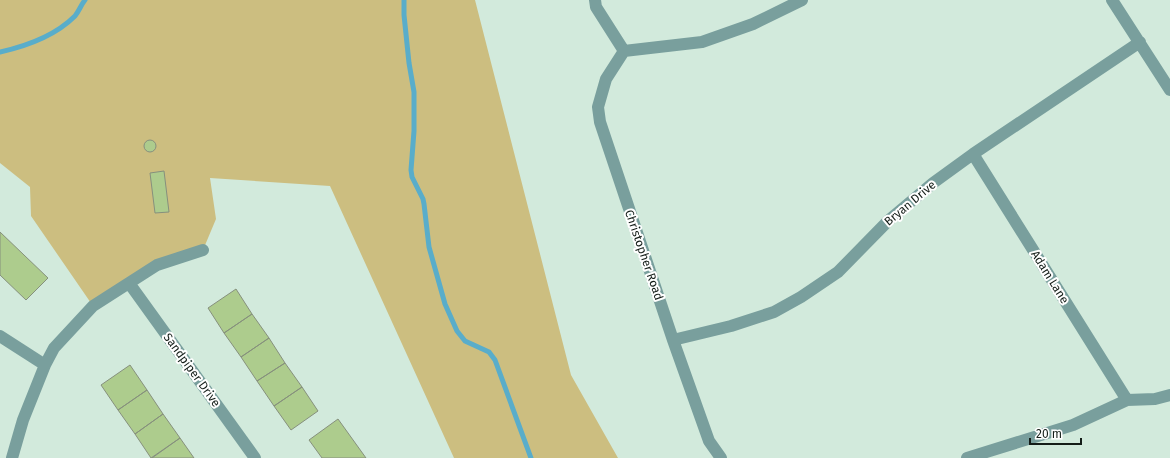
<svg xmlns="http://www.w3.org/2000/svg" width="1170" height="458" viewBox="0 0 1170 458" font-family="'Fira Sans',sans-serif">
  <rect width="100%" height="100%" fill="#d2eadc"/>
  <path fill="#ccbe80" d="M0 0H475L571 375 618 458H454L330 186 210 178 216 219 203 250 157 265 93 306 31 216 30 187 0 163Z"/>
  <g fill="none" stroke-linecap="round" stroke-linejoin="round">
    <path stroke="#59adca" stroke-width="5" d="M404 0V15L409 63 414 92V131L411 170 412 177 423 199 424 204 429 247 445 304 457 331 465 341 489 352 495 360 531 458
      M0 52C27 46 55 36 75 16 79 11 81 5 85 0"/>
  </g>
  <path fill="#adcc8d" stroke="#86907d" d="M144 146a6 6 0 1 1 12 0a6 6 0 1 1-12 0Z
    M164 171 169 212 155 213 150 173Z
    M0 232 48 278 26 300 0 275Z
    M236 289 252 314 224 333 208 308Z
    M252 314 269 338 241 357 224 333Z
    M269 338 285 363 257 381 241 357Z
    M285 363 302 387 274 406 257 381Z
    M130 365 147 390 118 410 101 385Z
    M302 387 318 411 291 430 274 406Z
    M147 390 163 414 135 434 118 410Z
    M163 414 180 438 151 458 135 434Z
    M338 419 366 458H322L309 440Z
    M180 438 194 458H152Z"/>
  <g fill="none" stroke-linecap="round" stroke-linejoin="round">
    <path stroke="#799f9d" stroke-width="12" d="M595 0 596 7 624 51
      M1112 0 1170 90
      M624 51 606 79 598 107 600 122 673 340 709 441 721 458
      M624 51 702 42 753 24 802 0
      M973 154 1127 400
      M129 283 255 458
      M0 336 45 365
      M673 340 731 326 774 312 801 297 838 272 889 220 933 183 973 154 1140 42
      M12 458 23 420 45 365 54 348 93 306 157 265 203 250
      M967 458 1073 425 1127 400 1155 399 1170 395"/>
  </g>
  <g text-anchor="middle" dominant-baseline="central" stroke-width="4" stroke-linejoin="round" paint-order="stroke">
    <g font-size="12" fill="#141d18" stroke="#fff">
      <text transform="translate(910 203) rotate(-40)">Bryan Drive</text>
      <text transform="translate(644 255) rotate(71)">Christopher Road</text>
      <text transform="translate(1050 277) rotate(58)">Adam Lane</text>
      <text transform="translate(192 370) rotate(54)">Sandpiper Drive</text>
    </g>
  </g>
  <path d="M1030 438v6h51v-6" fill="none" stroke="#141d18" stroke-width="2"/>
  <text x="1036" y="438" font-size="12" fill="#141d18" stroke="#ffffff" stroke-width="3" paint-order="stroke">20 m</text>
</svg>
